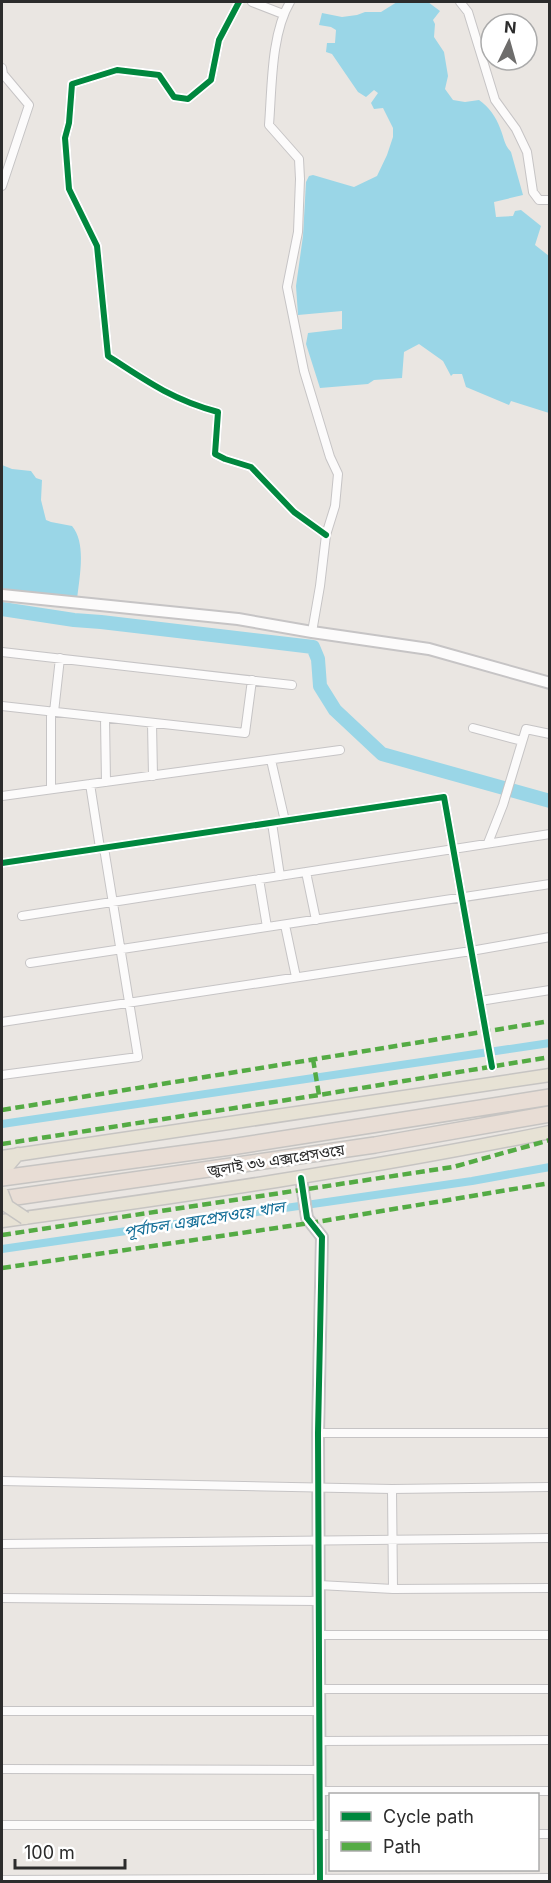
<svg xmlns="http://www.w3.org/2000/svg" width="551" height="1883" viewBox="0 0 551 1883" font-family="Inter,'Noto Sans Bengali',sans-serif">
  <rect width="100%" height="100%" fill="#eae6e2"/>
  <path fill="#9ad6e7" d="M397 2H428L440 11 433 20 435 24 434 37 444 52 448 76 445 89 453 100 465 102 479 100C489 107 496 117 500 128 504 137 504 145 511 152L523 195 494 202 496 217 513 216 515 211 521 210 541 226 535 245 549 256V413L511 401 509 405 466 387 462 374H453L451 376 443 361 419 344 404 352 402 378 374 380 368 384 320 388 306 344 308 333 342 329V311L298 315 296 286 303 236 306 182 309 176 313 175 354 187 377 176 387 155 393 137V128L383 108 374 109 371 103 378 93 374 90 366 97 358 92 332 54 326 52 327 43H335L336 30 331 27 319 25 322 13 342 17 357 15 365 12H381Z
    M2 465 12 469 31 471 36 478 42 480 41 500 46 520 51 522 72 526C87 544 79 578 77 600L2 591Z"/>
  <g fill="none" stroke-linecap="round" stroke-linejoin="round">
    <path stroke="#9ad6e7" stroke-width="8" d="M2 1124 550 1043
      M2 1249 472 1181 550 1167"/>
    <path stroke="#9ad6e7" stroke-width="14" d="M2 609 74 620 101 622 313 647 318 659 320 686 335 710 382 754 550 801"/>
    <g stroke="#c6c4c5" stroke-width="10">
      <path id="street" d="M239 2 219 40 211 80 188 99 174 97 159 75 117 70 72 84 69 123 65 138 69 189 97 246 108 356C146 381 173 400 218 412L215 454 225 459 251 467 294 512 326 535
        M252 2 283 14
        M290 2C271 34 272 87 269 125L299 159 300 179 298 232 287 287 304 371 330 457 338 474 335 506 326 535 320 586 312 632
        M460 2 468 12 495 100 516 129 527 152 533 192 539 200H550
        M2 68 3 74 29 105 2 186
        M2 652 292 685
        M2 706 245 733 252 680
        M51 712V789
        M54 712 60 658
        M105 718 106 782
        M152 723 153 776
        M473 728 522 741
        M271 760 285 821
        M90 784 100 848
        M2 796 340 750
        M272 823 280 876
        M488 843 503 805 526 729 550 734
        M2 863 444 797 492 1067
        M306 872 316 920
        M259 879 267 927
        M22 916 550 834
        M285 925 296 977
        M30 963 550 884
        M480 1001 550 990
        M2 1022 471 951 550 937
        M2 1075 138 1057 104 848
        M318 1433H550
        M2 1481 392 1489 550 1487
        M392 1489 393 1589
        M2 1544 550 1538
        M319 1585 393 1589 550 1588
        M2 1598 319 1601
        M319 1635H550
        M319 1689H550
        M2 1711H319
        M319 1741 550 1740
        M2 1769 319 1770
        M319 1791H550
        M2 1825H319
        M538 1834H550
        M319 1835H330
        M2 1880 550 1878"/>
    </g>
    <g stroke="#c6c4c5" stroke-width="14">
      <path id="secondary" d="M2 595 238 619 312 632 429 649 550 683
        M301 1178 307 1218 322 1237 318 1433 320 1882"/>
    </g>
    <g stroke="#c6c4c2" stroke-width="15">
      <path id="primary" d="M2 1157 550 1075
        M2 1175 7 1167 18 1154
        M2 1221C185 1196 368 1169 550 1132"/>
    </g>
    <g stroke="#c6c4c2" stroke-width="18">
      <path id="highway" d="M2 1178 231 1147 550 1097
        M2 1199 375 1145 550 1114"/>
    </g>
    <use href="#street" stroke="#fcfbfb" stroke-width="8"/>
    <use href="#secondary" stroke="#fcfbfb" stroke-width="10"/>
    <use href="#primary" stroke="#e7e2d5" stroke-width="12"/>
    <use href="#highway" stroke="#e8ddd5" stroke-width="15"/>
    <g stroke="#c6c4c2" stroke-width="15" stroke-linecap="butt">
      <path id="primary-bridge" d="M2 1193 7 1206 25 1218"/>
    </g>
    <use href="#primary-bridge" stroke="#e7e2d5" stroke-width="12"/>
    <path stroke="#54ab44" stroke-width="4.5" stroke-dasharray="9 4.5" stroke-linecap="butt" d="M313 1059 319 1095
      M2 1110 550 1021
      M2 1144 319 1095 550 1057
      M2 1235 453 1167 550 1140
      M2 1268 310 1223 550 1183"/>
    <g stroke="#fff" stroke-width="10">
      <path id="cycleway" d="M239 2 219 40 211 80 188 99 174 97 159 75 117 70 72 84 69 123 65 138 69 189 97 246 108 356C146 381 173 400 218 412L215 454 225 459 251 467 294 512 326 535
        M2 863 444 797 492 1067
        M301 1178 307 1218 322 1237 318 1433 320 1882"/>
    </g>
    <use href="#cycleway" stroke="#00873e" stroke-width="6"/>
  </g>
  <g text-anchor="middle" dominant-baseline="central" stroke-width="5" stroke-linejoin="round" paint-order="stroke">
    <g font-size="15" fill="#2c2c2c" stroke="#fff">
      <text transform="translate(276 1160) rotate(-9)">জুলাই ৩৬ এক্সপ্রেসওয়ে</text>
    </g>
    <g font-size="16" font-style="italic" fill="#146f98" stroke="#fff">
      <text transform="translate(204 1219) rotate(-9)">পূর্বাচল এক্সপ্রেসওয়ে খাল</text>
    </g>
  </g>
  <rect width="551" height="1883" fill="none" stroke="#2c2c2c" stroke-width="6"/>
  <rect x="329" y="1793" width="210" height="78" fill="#ffffff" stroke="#ababab" stroke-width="1.5"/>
  <rect x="341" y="1812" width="30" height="9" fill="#00873e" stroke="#ababab" stroke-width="1.5"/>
  <text x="383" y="1823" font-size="18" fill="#2c2c2c">Cycle path</text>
  <rect x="341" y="1842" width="30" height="9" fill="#54ab44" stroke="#ababab" stroke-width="1.5"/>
  <text x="383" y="1853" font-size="18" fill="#2c2c2c">Path</text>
  <g transform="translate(509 42) rotate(5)"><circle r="28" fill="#ffffff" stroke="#ababab" stroke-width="1.5"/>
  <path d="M0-4.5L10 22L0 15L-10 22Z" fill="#6e6d6c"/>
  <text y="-9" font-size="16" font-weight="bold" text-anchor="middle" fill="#2c2c2c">N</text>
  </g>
  <path d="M15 1859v9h110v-9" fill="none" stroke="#2c2c2c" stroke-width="3"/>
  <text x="24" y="1859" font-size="18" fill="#2c2c2c" stroke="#ffffff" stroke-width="4.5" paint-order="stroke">100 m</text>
</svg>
